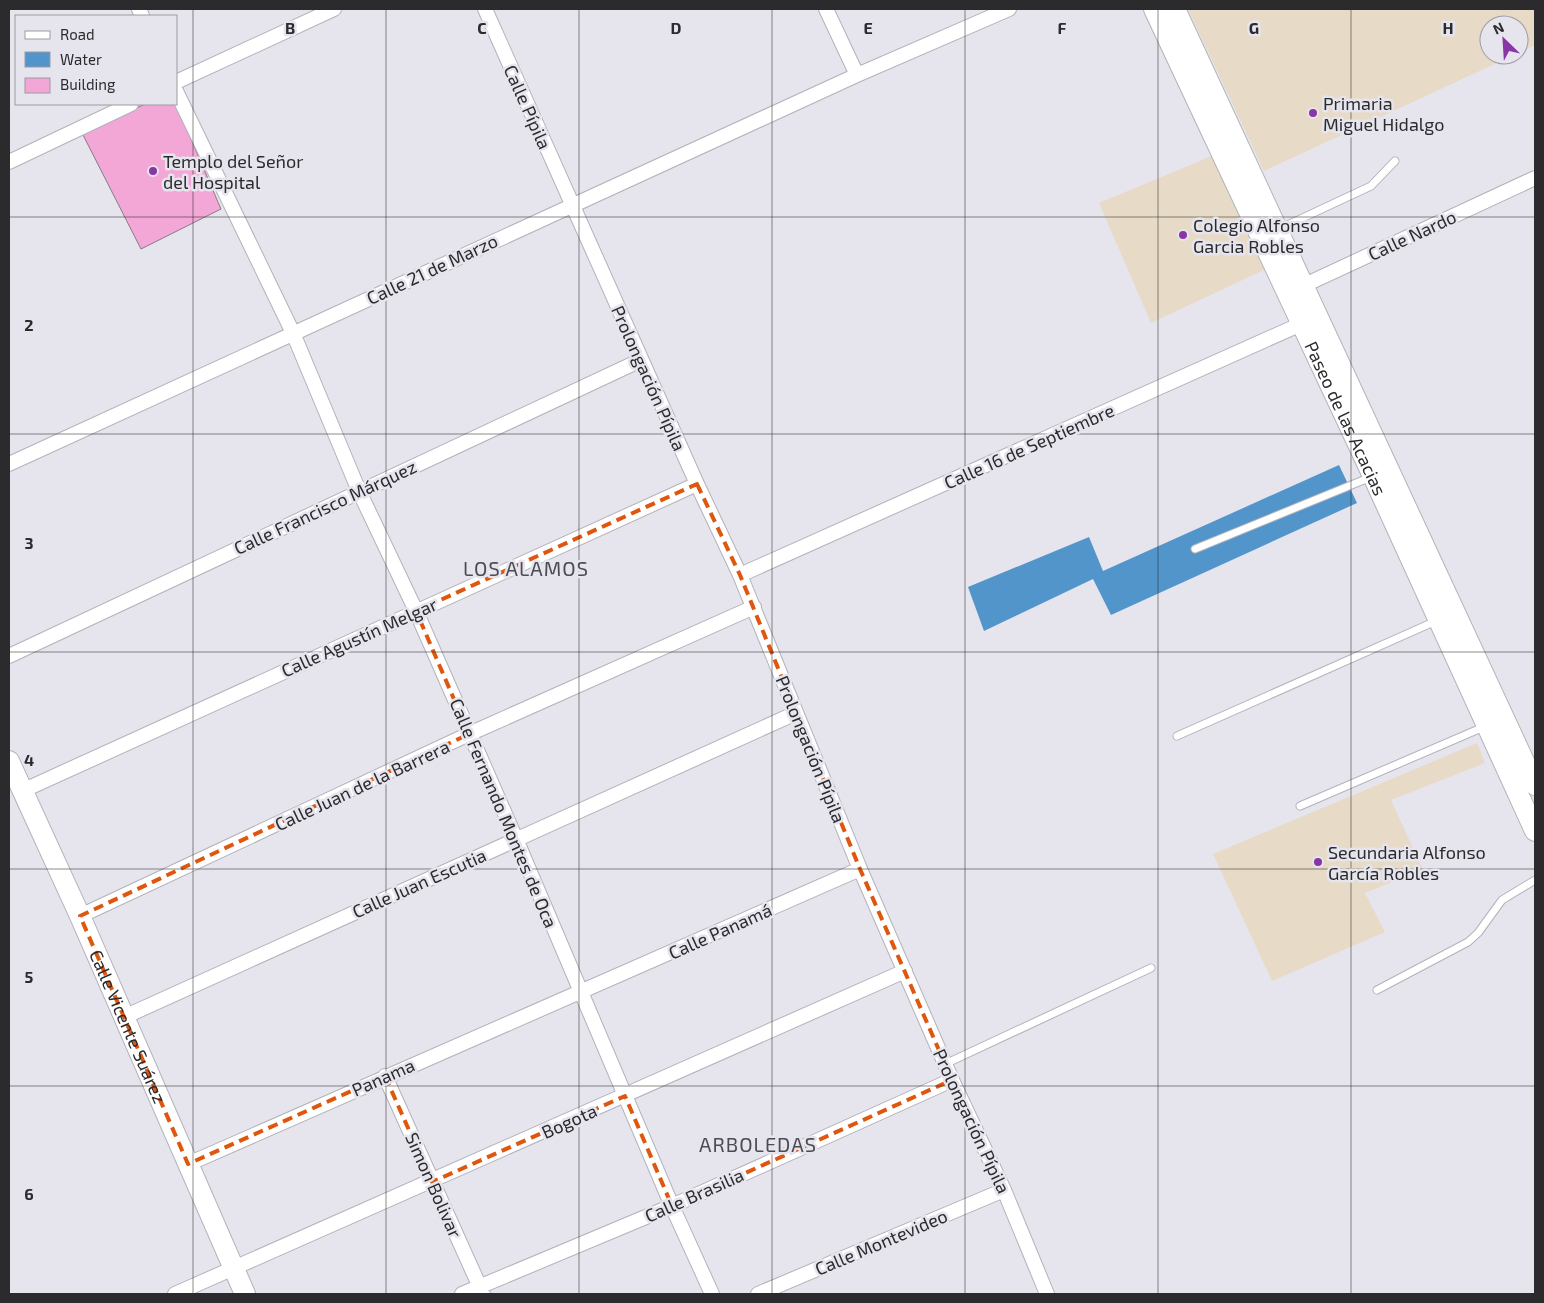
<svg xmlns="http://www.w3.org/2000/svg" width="1544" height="1303" viewBox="0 0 1544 1303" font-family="'Exo 2',sans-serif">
  <rect width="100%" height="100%" fill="#e6e5ee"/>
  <path fill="#e7dbc7" d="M1188 9H1535V45L1519 53V25H1489V55H1514L1264 171Z
    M1214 155 1268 268 1151 323 1099 203Z
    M1477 743 1485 763 1391 800 1423 870 1365 893 1385 932 1272 981 1213 854Z"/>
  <path fill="#5295cb" d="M1339 465 1357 503 1111 615 1093 579 984 631 968 587 1089 537 1103 571Z"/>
  <path fill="#f3a7d6" stroke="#857d81" d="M145 104H176L221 209 141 249 82 133Z"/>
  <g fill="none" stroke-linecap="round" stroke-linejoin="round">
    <g stroke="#b2b2ba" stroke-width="9">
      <path id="lane" d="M1279 229 1371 186 1395 161
        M1195 549 1371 477
        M1177 736 1436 621
        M1300 806 1486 726
        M1377 990 1468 942 1478 933 1502 900 1535 880
        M945 1064 1151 968"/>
    </g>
    <g stroke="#b2b2ba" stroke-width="16">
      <path id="street" d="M139 9 142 16
        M485 9 697 484 740 575 860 869 952 1080 1004 1190 1047 1294
        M826 9 857 75
        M176 82 334 9
        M176 91 293 333 359 491 416 611 516 839 672 1206 712 1294
        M9 162 131 104
        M1296 289 1535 178
        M9 464 857 75 1009 9
        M740 575 1310 320
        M9 656 641 360
        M22 791 697 484
        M80 916 469 734 754 607
        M124 1017 796 713
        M385 1076 483 1294
        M188 1164 860 869
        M175 1294 905 971
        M462 1294 672 1206 952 1080
        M758 1294 1004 1190"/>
    </g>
    <g stroke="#b2b2ba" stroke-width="22">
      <g id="secondary">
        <path id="s1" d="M1154 9 1373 476 1535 831"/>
        <path d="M1175 9 1535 785"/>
        <path id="s2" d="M9 761 80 916 245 1294"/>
      </g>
    </g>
    <use href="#lane" stroke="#fff" stroke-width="7"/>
    <use href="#street" stroke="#fff" stroke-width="14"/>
    <use href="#secondary" stroke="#fff" stroke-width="20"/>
  </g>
  <path fill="none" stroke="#df570e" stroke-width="4" stroke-dasharray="10 6" stroke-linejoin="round" d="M697 484 740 575 860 869 952 1080 672 1206 625 1096 432 1182 385 1076 188 1164 80 916 469 734 416 611Z"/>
  <path fill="none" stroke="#2b2b2e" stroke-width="1" stroke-opacity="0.55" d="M193 9V1294M386 9V1294M579 9V1294M772 9V1294M965 9V1294M1158 9V1294M1351 9V1294M9 217H1535M9 434H1535M9 652H1535M9 869H1535M9 1086H1535"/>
  <g fill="#8836a5" stroke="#e6e5ee" stroke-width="2">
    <circle cx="1313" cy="113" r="5"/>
    <circle cx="153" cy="171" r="5"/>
    <circle cx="1183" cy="235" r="5"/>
    <circle cx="1318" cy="862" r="5"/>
  </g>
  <g text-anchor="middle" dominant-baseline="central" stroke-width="5" stroke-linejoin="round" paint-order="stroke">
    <g font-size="18" fill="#2b2b2e" stroke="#e6e5ee" text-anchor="start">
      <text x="1323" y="103">Primaria<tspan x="1323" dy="21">Miguel Hidalgo</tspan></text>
      <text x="163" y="161">Templo del Señor<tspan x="163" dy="21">del Hospital</tspan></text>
      <text x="1193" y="225">Colegio Alfonso<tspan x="1193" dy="21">Garcia Robles</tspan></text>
      <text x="1328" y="852">Secundaria Alfonso<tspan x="1328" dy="21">García Robles</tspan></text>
    </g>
    <g font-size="18" fill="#2b2b2e" stroke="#e6e5ee">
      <text transform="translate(528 107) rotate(66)">Calle Pípila</text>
      <text transform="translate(1412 235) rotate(-25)">Calle Nardo</text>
      <text transform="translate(432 269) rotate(-25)">Calle 21 de Marzo</text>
      <text transform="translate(649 378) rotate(66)">Prolongación Pípila</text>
      <text stroke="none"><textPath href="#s1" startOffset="452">Paseo de las Acacias</textPath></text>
      <text transform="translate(1029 446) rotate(-24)">Calle 16 de Septiembre</text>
      <text transform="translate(325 507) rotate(-25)">Calle Francisco Márquez</text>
      <text transform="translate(359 637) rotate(-24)">Calle Agustín Melgar</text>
      <text transform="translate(811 749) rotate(68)">Prolongación Pípila</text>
      <text transform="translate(362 785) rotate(-25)">Calle Juan de la Barrera</text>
      <text transform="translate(504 813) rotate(67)">Calle Fernando Montes de Oca</text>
      <text transform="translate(419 883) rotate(-24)">Calle Juan Escutia</text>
      <text transform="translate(720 931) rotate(-24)">Calle Panamá</text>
      <text stroke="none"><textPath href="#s2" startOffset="291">Calle Vicente Suárez</textPath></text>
      <text transform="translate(383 1077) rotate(-24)">Panama</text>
      <text transform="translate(569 1121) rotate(-24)">Bogota</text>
      <text transform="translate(972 1121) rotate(65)">Prolongación Pípila</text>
      <text transform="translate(434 1185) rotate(66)">Simon Bolivar</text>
      <text transform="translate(694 1195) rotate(-24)">Calle Brasilia</text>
      <text transform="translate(881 1242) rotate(-23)">Calle Montevideo</text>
    </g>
    <g font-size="20" letter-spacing="1" fill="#4b4b52" stroke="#e6e5ee">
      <text x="526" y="568">LOS ALAMOS</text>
      <text x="758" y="1144">ARBOLEDAS</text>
    </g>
  </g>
  <g font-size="16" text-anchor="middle" font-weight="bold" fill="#2b2b2e" stroke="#e6e5ee" stroke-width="5" stroke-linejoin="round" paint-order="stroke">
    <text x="290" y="34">B</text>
    <text x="482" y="34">C</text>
    <text x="676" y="34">D</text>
    <text x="868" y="34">E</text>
    <text x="1062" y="34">F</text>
    <text x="1254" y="34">G</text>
    <text x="1448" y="34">H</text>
    <text x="29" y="331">2</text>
    <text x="29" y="549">3</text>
    <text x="29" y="766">4</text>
    <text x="29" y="983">5</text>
    <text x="29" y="1200">6</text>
  </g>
  <rect width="1544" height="1303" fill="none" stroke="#2b2b2e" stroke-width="20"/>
  <rect x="15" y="15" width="162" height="90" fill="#e6e5ee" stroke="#9b9ba1"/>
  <rect x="25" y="31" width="25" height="8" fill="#ffffff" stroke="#9b9ba1"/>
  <text x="60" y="40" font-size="15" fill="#2b2b2e">Road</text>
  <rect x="25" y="52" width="25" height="15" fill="#5295cb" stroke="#9b9ba1"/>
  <text x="60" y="65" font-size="15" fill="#2b2b2e">Water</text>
  <rect x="25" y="78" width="25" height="15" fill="#f3a7d6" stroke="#9b9ba1"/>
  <text x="60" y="90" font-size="15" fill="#2b2b2e">Building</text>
  <g transform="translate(1504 40) rotate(335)"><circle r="24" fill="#e6e5ee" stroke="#9b9ba1"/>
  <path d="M0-4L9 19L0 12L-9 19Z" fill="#8836a5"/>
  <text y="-8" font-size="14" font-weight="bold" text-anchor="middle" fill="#2b2b2e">N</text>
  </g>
</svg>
